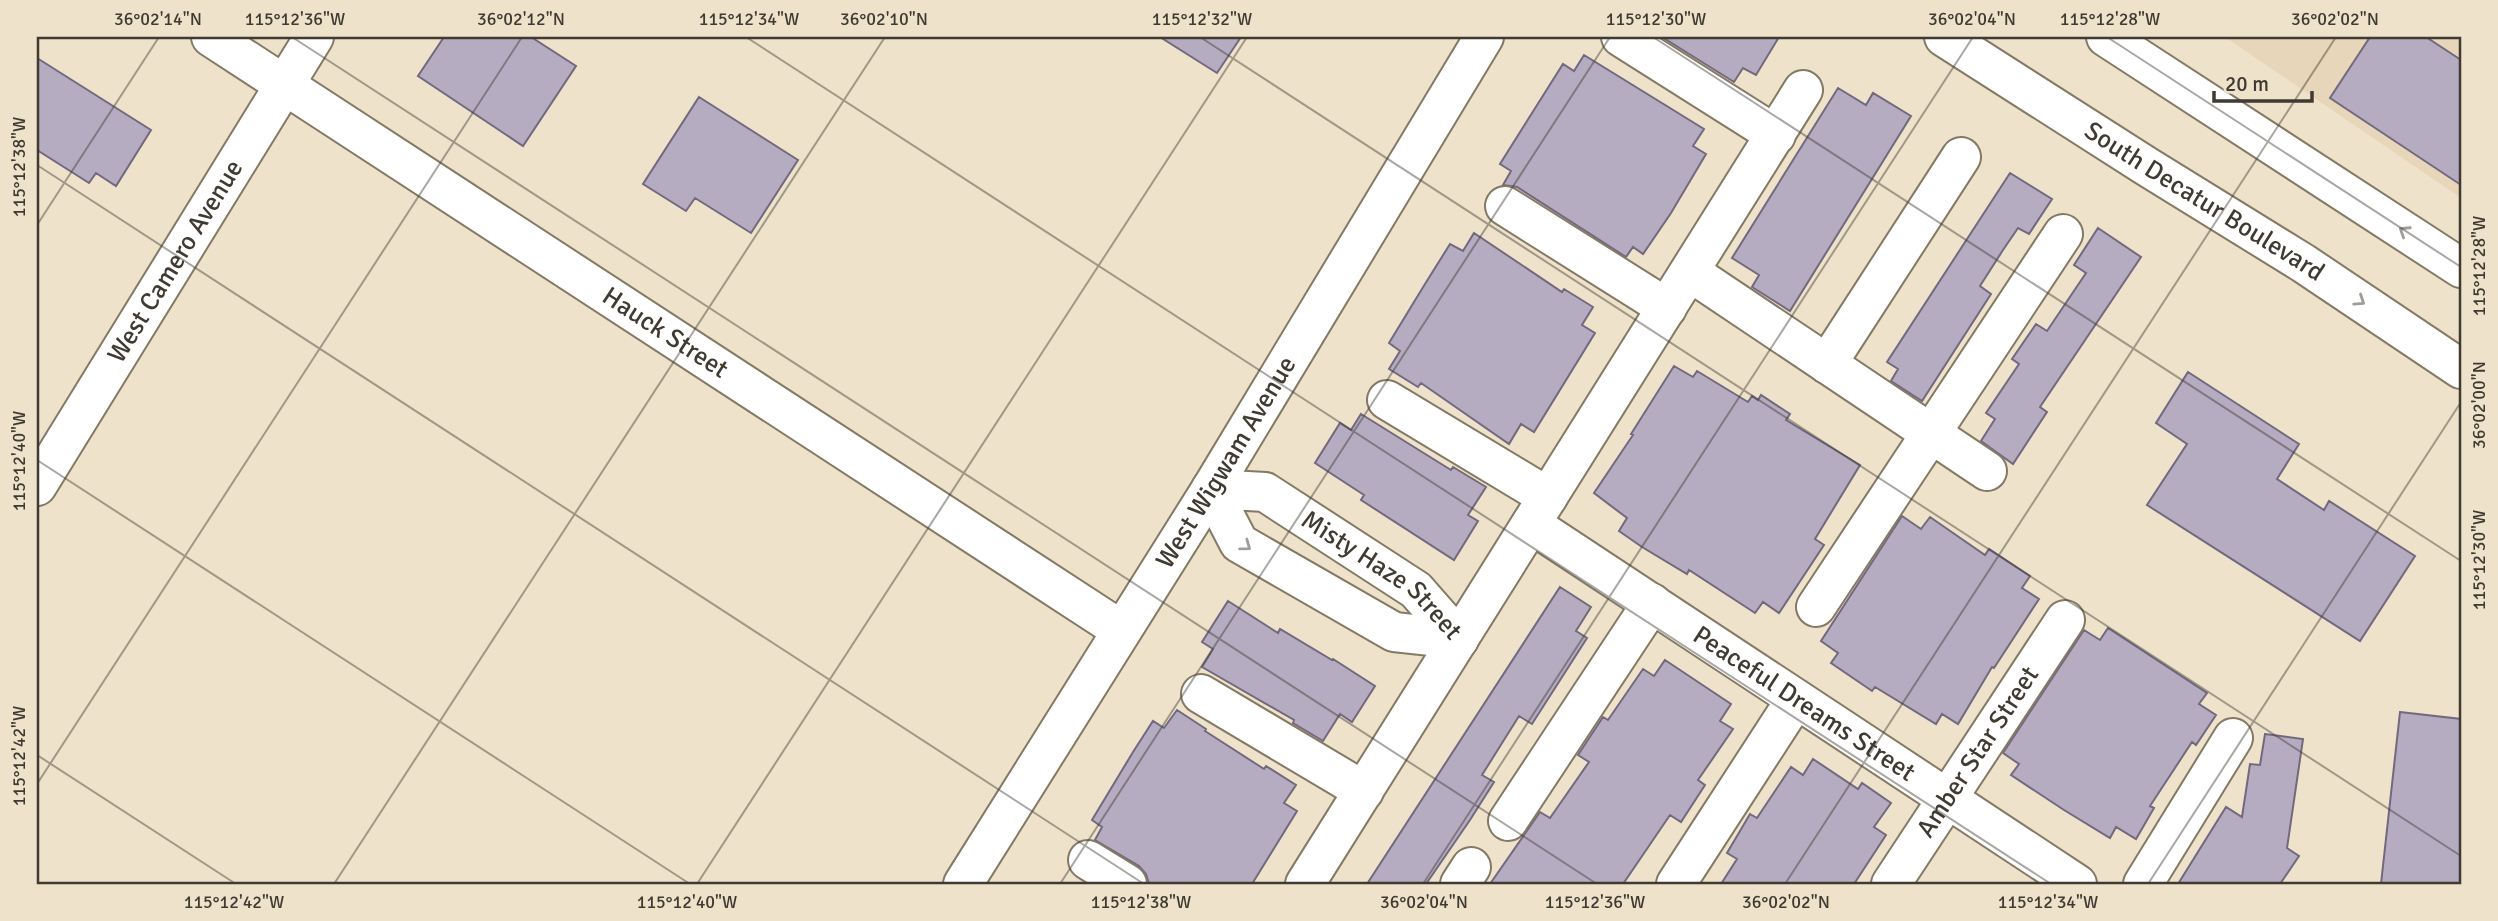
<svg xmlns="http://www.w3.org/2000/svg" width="2498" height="921" viewBox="0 0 2498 921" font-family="Signika,sans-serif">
  <rect width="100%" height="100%" fill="#efe2cb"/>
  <path fill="#e7d6b9" d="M2225 37H2461V198Z"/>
  <path fill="#b5acc2" stroke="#72697e" stroke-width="2" d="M444 37H531L576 66 523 146 418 76Z
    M1160 37H1241L1217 73Z
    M1662 37H1779L1756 75 1743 68 1734 82Z
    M2370 37H2426L2461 60V185L2330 98Z
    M1584 55 1704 129 1693 146 1706 154 1671 213 1643 254 1633 247 1626 257 1517 187 1503 185 1511 171 1500 164 1527 121 1563 64 1574 71Z
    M37 58 151 130 116 186 96 173 89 183 37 150Z
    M1838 88 1866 105 1873 93 1911 116 1790 311 1752 287 1759 275 1732 258Z
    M699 97 798 160 751 233 695 198 686 211 643 184Z
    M2010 173 2052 199 2029 234 2018 228 2003 250 1980 286 1991 294 1922 401 1891 381 1898 369 1887 362Z
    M2098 228 2141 257 2040 407 2047 412 2013 464 1981 441 1995 419 1986 413 2019 364 2012 359 2036 324 2047 331 2086 273 2074 265Z
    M1474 233 1562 292 1564 289 1593 307 1582 325 1595 333 1534 432 1521 424 1509 444 1421 383 1418 387 1389 369 1400 351 1389 343 1425 284 1450 244 1463 251Z
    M1674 366 1693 377 1697 371 1748 402 1752 396 1758 400 1761 395 1790 414 1786 420 1860 465 1815 539 1824 545 1779 613 1763 602 1755 613 1689 570 1687 574 1642 547 1619 531 1627 518 1594 493 1633 435 1631 434Z
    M2188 372 2299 444 2277 479 2324 510 2329 501 2415 556 2360 641 2147 505 2187 444 2156 423Z
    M1361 414 1451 470 1453 467 1486 487 1468 515 1478 521 1454 560 1361 500 1364 495 1315 463 1340 423 1351 430Z
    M1902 516 1921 529 1930 517 1985 555 1989 549 2030 576 2022 588 2039 599 1994 668 1992 667 1958 724 1942 714 1936 724 1875 687 1872 691 1831 663 1838 653 1821 641Z
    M1560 587 1591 607 1576 631 1587 638 1532 724 1519 716 1482 775 1494 782 1470 820 1426 884H1367Z
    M1228 601 1278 633 1280 629 1332 660 1333 659 1375 686 1352 722 1340 714 1323 741 1293 723 1294 720 1202 667 1213 649 1202 642Z
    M2108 628 2207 693 2199 704 2216 715 2196 745 2192 742 2150 806 2154 808 2136 839 2116 827 2110 838 2064 810 2011 775 2019 764 2003 753 2084 630 2100 640Z
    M1665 660 1731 704 1720 721 1733 729 1698 780 1705 785 1681 822 1670 815 1623 884H1490L1540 812 1550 818 1589 762 1578 755 1603 717 1608 720 1643 669 1654 676Z
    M1177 710 1206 729 1205 731 1264 769 1266 766 1296 785 1284 803 1297 811 1252 884H1149L1146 874 1139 866 1095 840 1102 827 1092 820 1133 752 1153 721 1164 728Z
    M2400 712 2461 719V884H2381Z
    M2265 734 2303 739 2287 848 2299 856 2280 884H2178L2226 807 2242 817 2250 764 2260 765Z
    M1813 759 1858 789 1862 783 1891 803 1874 827 1886 835 1854 884H1721L1737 859 1727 853 1750 814 1757 818 1791 767 1803 775Z"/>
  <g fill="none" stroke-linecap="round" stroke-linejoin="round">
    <g stroke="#847964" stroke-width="42">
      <g id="minor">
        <path id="s1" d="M211 37 1121 630"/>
        <path d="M1621 37 1776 135"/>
        <path d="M1505 206 1667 308"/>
        <path d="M1690 272 1987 471"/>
        <path d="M1827 364 1961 157"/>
        <path d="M1387 400 1548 497"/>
        <path id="s2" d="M37 486 314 37"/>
        <path d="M1211 489 1239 543 1394 632 1459 639"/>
        <path id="s3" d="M1211 489 1265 492 1416 590 1459 639"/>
        <path id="s4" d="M1531 524 2077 884"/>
        <path d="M1816 607 2063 234"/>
        <path d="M1201 694 1364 791"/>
        <path d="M1508 821 1652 603"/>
        <path d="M1088 860 1127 884"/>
        <path id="s5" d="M963 884 1211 489 1484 37"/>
        <path d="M1305 884 1803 90"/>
        <path d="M1460 884 1471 867"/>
        <path d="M1676 884 1796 699"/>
        <path id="s6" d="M1891 884 2065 620"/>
        <path d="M2143 884 2233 738"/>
      </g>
    </g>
    <g stroke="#847964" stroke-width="42">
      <g id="major">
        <path id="s7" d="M1944 37 2146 166 2303 263 2461 369"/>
        <path d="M2106 37 2461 268"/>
      </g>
    </g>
    <use href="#minor" stroke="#fff" stroke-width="38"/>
    <use href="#major" stroke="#fff" stroke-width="38"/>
  </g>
  <defs><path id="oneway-chevron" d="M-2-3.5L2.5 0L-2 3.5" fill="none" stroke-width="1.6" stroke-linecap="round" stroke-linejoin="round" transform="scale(1.75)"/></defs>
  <g stroke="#a09d98">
    <use href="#oneway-chevron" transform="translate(2404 231) rotate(-147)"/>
    <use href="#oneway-chevron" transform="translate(2360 301) rotate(34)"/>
    <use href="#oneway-chevron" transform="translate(1246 546) rotate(36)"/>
  </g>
  <path fill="none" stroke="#403b32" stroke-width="2" stroke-opacity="0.45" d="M292 37 1597 884M746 37 2051 884M1200 37 2461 856M1653 37 2461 561M2107 37 2461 267M37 165 1144 884M37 225 159 37M37 460 690 884M37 755 236 884M37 784 522 37M334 884 885 37M697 884 1247 37M1060 884 1610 37M1423 884 1973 37M1785 884 2336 37M2148 884 2461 402"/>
  <g text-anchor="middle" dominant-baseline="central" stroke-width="7" stroke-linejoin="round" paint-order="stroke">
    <g font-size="26" fill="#403b32" stroke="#efe2cb">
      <text stroke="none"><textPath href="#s7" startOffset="308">South Decatur Boulevard</textPath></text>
      <text stroke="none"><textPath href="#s2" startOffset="264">West Camero Avenue</textPath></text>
      <text stroke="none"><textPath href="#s1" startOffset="542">Hauck Street</textPath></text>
      <text stroke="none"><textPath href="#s5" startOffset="497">West Wigwam Avenue</textPath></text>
      <text stroke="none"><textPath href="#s3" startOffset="198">Misty Haze Street</textPath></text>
      <text stroke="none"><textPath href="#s4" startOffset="327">Peaceful Dreams Street</textPath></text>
      <text stroke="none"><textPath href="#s6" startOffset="158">Amber Star Street</textPath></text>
    </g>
  </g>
  <rect width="2498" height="921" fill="none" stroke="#efe2cb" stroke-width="77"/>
  <path d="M2214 91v10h98v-10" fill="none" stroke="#403b32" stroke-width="3.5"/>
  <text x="2225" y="91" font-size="21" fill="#403b32" stroke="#efe2cb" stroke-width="5" paint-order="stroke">20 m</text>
  <rect x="38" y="38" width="2422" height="845" fill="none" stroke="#403b32" stroke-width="2.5"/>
  <g font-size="18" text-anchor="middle" fill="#403b32">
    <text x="158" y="25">36°02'14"N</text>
    <text x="295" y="25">115°12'36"W</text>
    <text x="521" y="25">36°02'12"N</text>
    <text x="749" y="25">115°12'34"W</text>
    <text x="884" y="25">36°02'10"N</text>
    <text x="1202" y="25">115°12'32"W</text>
    <text x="1656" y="25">115°12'30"W</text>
    <text x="1972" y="25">36°02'04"N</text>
    <text x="2110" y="25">115°12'28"W</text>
    <text x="2335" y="25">36°02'02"N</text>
    <text transform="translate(19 167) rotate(-90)" y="6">115°12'38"W</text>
    <text transform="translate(2479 266) rotate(-90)" y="6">115°12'28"W</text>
    <text transform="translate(2479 405) rotate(-90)" y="6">36°02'00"N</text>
    <text transform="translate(19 461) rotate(-90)" y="6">115°12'40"W</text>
    <text transform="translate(2479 560) rotate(-90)" y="6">115°12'30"W</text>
    <text transform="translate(19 756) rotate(-90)" y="6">115°12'42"W</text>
    <text x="234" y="908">115°12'42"W</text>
    <text x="687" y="908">115°12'40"W</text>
    <text x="1141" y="908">115°12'38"W</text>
    <text x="1424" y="908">36°02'04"N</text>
    <text x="1595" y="908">115°12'36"W</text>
    <text x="1786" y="908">36°02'02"N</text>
    <text x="2048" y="908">115°12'34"W</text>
  </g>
</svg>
